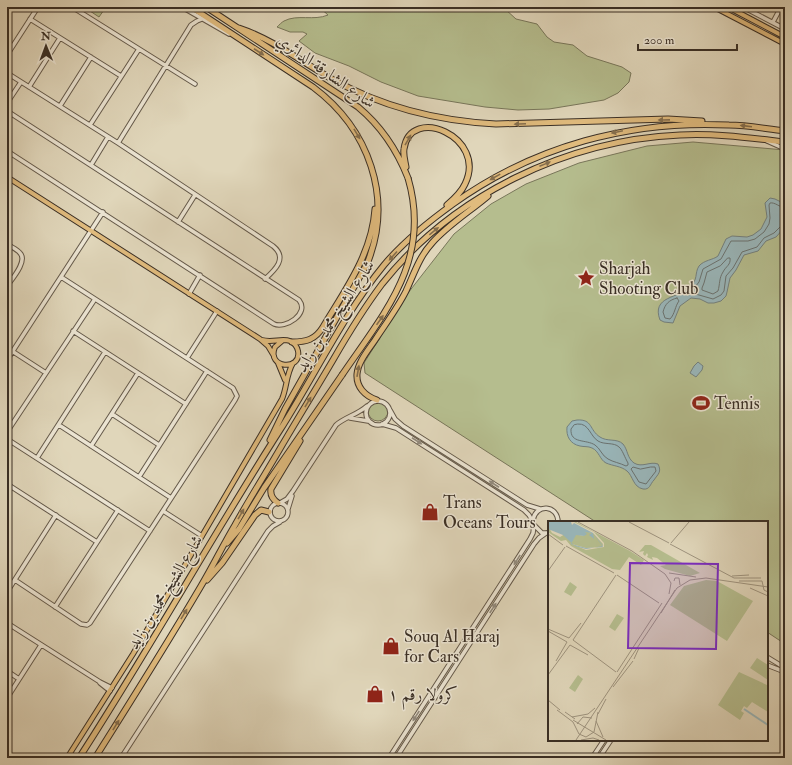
<svg xmlns="http://www.w3.org/2000/svg" width="792" height="765" viewBox="0 0 792 765" font-family="'IM FELL Double Pica',Amiri,serif">
  <rect width="100%" height="100%" fill="#e0d6ba"/>
  <filter id="stains"><feTurbulence type="fractalNoise" baseFrequency=".005" numOctaves="4"/><feColorMatrix values="0 0 0 0 .2 0 0 0 0 .09 0 0 0 0 .02 0 0 0 .5 -.17"/></filter>
  <radialGradient id="worn" r=".72"><stop offset=".6" stop-color="#630" stop-opacity="0"/><stop offset="1" stop-color="#630" stop-opacity=".3"/></radialGradient>
  <path fill="#b5bd8e" stroke="#78765a" d="M84 7H106L99 17Z
    M319 7H493L505 9 516 19 537 24 547 37 554 42 573 45 587 56 622 67 631 73 629 82 618 93 604 100 549 109 518 110 485 107 418 96 381 82 349 66 315 53 299 41 307 34 303 32H290L277 27C279 25 282 22 284 21 297 14 314 21 328 15Z
    M693 142 785 150V644L767 632V522H596L365 373 364 363 408 293 454 234 491 204 526 184 579 163 647 146Z
    M368 411a10 10 0 1 1 20 0a10 10 0 1 1-20 0Z"/>
  <path fill="#99b6ba" stroke="#73807e" d="M770 198 775 199 785 204V227L776 237 766 241 758 251 744 255 736 270 730 278 727 292 726 296 721 301 714 303H708L700 299 691 298 680 306 673 323 664 322 660 320C651 296 679 298 689 288 699 279 694 274 699 266 704 260 713 260 718 256L726 239 732 236 747 237 753 235 761 229 767 217 765 203Z
    M698 362 703 366 702 370 696 377 690 373 694 366Z
    M577 420C593 419 589 430 600 437 607 442 617 438 623 444 628 450 627 458 634 463 642 468 650 461 658 464 662 472 658 474 654 480 650 484 650 490 643 489 633 487 633 476 627 471 621 466 613 466 606 463 600 460 599 451 592 448 588 446 584 447 580 446 570 444 566 436 567 427L572 421Z"/>
  <g fill="none" stroke-linecap="round" stroke-linejoin="round">
    <path stroke="#6a7270" stroke-width="1" d="M785 208C779 207 775 202 770 203L769 205 770 218 769 224 764 232 755 239 748 241H731L721 259 703 269 699 282 692 291V293L713 299 721 295 724 291 726 276 733 268 742 252 757 247 764 238 774 233 781 226 785 225
      M728 258H730C731 265 726 266 723 272 719 278 720 284 718 291L713 294 702 290V288L704 283 707 272 720 266Z
      M677 298 679 301C675 306 675 314 670 319L665 318 663 312C665 304 669 300 677 298Z
      M578 424C589 423 590 436 598 441 604 445 614 442 619 447 622 449 625 458 628 463V465L626 466C620 463 613 462 608 459 602 456 600 448 595 445 586 439 570 444 571 429L574 425Z
      M651 467H655L656 471 646 484 639 482 631 469 633 467 640 469Z"/>
    <g stroke="#64594a" stroke-width="5.5">
      <path id="minor" d="M72 7 195 84
        M182 7 229 34
        M743 7 785 29
        M30 19 121 76
        M773 22 781 7
        M7 55 38 7
        M7 73 118 143 273 246C288 258 275 270 265 279
        M29 87 60 38
        M7 103 21 82
        M60 106 91 57
        M7 111 299 300C310 314 285 329 274 324L7 151
        M90 125 139 49
        M767 141 785 149
        M118 143 191 25 197 21 202 19
        M91 165 108 137
        M178 222 195 195
        M7 244C11 247 17 249 20 253 28 261 12 279 7 286
        M189 294 200 275
        M73 331 186 404
        M12 351 46 373
        M187 358 217 311
        M7 360 103 212
        M366 413a12 12 0 1 1 24 0a12 12 0 1 1-24 0Z
        M390 410 395 419 403 426 527 505 540 509
        M112 414 159 445
        M350 418 368 421
        M382 424 396 428 524 510 529 515 533 522
        M59 425 171 498
        M7 432 95 299
        M7 439 150 531
        M91 446 138 373
        M37 458 105 352
        M139 477 207 371
        M7 484 97 542
        M270 512a9 9 0 1 1 18 0a9 9 0 1 1-18 0Z
        M280 503 287 499 293 491 336 425C345 417 357 415 367 406
        M288 509 292 496
        M163 511 202 536
        M533 520C536 503 558 505 558 522
        M535 526 542 533H549
        M15 580 81 624 87 625 90 623 235 400 237 396 233 388 61 277
        M7 592 56 515
        M55 607 118 510
        M7 623 100 682 112 688
        M767 657 785 668
        M767 665 785 672
        M7 671 19 679
        M100 683 110 691
        M7 698 41 645
        M121 758 268 531 273 526 280 522
        M389 758 530 539 533 533 534 525
        M396 758 534 544 539 538 546 533
        M592 758 604 740
        M599 758 611 740"/>
    </g>
    <g stroke="#3a2f25" stroke-width="6">
      <path id="major" d="M714 7 785 44
        M728 7 785 37
        M7 177 260 339 268 346 274 356
        M262 340C272 343 282 338 290 341 294 343 297 346 298 351 302 371 266 369 275 347L282 341
        M278 363 285 380
        M67 758 133 654 282 399C287 387 286 375 293 363"/>
    </g>
    <g stroke="#3a2f25" stroke-width="7">
      <path id="highway" d="M191 7 313 87C369 129 394 198 367 264L285 409 270 440
        M206 7 358 107C381 126 397 150 408 178
        M239 28C272 39 302 62 332 79 382 107 439 121 496 124L668 119 702 121
        M406 167C405 161 403 155 404 149 410 104 488 137 465 184 461 193 454 199 447 205
        M292 342C306 342 315 340 323 327 345 290 372 254 375 209
        M377 400C365 396 356 387 357 374 358 361 370 348 377 337 387 322 398 307 406 291 414 274 419 257 432 243 448 225 469 212 488 196
        M278 503C272 499 270 495 271 489L300 441
        M227 543 239 529 264 488 342 375
        M207 580 222 563 255 515 261 510 269 512
        M79 758C149 650 211 538 280 430 315 375 343 315 384 265 404 241 428 222 453 204 534 146 630 120 729 125 748 125 766 129 785 131
        M95 758C131 701 167 644 201 586 213 566 223 545 235 525 250 498 266 473 281 447 298 418 316 389 333 360 348 334 364 308 382 284 453 195 566 140 680 135 715 133 750 138 785 142"/>
    </g>
    <use href="#minor" stroke="#ebe4d2" stroke-width="3.5"/>
    <use href="#major" stroke="#e0bb7d" stroke-width="4"/>
    <use href="#highway" stroke="#e0bb7d" stroke-width="5"/>
    <g stroke="#3a2f25" stroke-width="7" stroke-linecap="butt">
      <path id="highway-bridge" d="M342 375C385 312 432 260 408 178"/>
    </g>
    <use href="#highway-bridge" stroke="#e0bb7d" stroke-width="5"/>
  </g>
  <defs><path id="oneway-solid" d="M-6-.8H1V-3.2L6.5 0L1 3.2V.8H-6Z"/></defs>
  <g fill="#856e4d">
    <use href="#oneway-solid" transform="translate(259 52) rotate(33)"/>
    <use href="#oneway-solid" transform="translate(664 120) rotate(179)"/>
    <use href="#oneway-solid" transform="translate(520 124) rotate(178)"/>
    <use href="#oneway-solid" transform="translate(746 126) rotate(-173)"/>
    <use href="#oneway-solid" transform="translate(617 132) rotate(168)"/>
    <use href="#oneway-solid" transform="translate(357 134) rotate(59)"/>
    <use href="#oneway-solid" transform="translate(408 140) rotate(-60)"/>
    <use href="#oneway-solid" transform="translate(545 164) rotate(-22)"/>
    <use href="#oneway-solid" transform="translate(495 177) rotate(151)"/>
    <use href="#oneway-solid" transform="translate(434 231) rotate(-39)"/>
    <use href="#oneway-solid" transform="translate(393 256) rotate(132)"/>
    <use href="#oneway-solid" transform="translate(380 320) rotate(-55)"/>
    <use href="#oneway-solid" transform="translate(358 371) rotate(-80)"/>
    <use href="#oneway-solid" transform="translate(308 402) rotate(-59)"/>
    <use href="#oneway-solid" transform="translate(241 514) rotate(-60)"/>
    <use href="#oneway-solid" transform="translate(184 614) rotate(-59)"/>
    <use href="#oneway-solid" transform="translate(116 725) rotate(-58)"/>
  </g>
  <g fill="#928a7c">
    <use href="#oneway-solid" transform="translate(417 441) rotate(33)"/>
    <use href="#oneway-solid" transform="translate(494 484) rotate(-147)"/>
    <use href="#oneway-solid" transform="translate(517 560) rotate(122)"/>
    <use href="#oneway-solid" transform="translate(493 608) rotate(-57)"/>
    <use href="#oneway-solid" transform="translate(416 716) rotate(123)"/>
  </g>
  <defs>
    <g id="sight-bare" transform="scale(1.38)"><path d="M0-6L1.8-2.2L6-1.7L2.9 1.2L3.7 5.4L0 3.3L-3.7 5.4L-2.9 1.2L-6-1.7L-1.8-2.2Z" fill="#8f2418" stroke="#ebe4d2" stroke-width="2.5" paint-order="stroke"/></g>
    <g id="stadium-bare" transform="scale(1.38)"><path d="M0-5a6.5 5 0 1 0 0 10a6.5 5 0 1 0 0-10ZM-3.5-1.8h7v3.6h-7Z" fill="#8f2418" stroke="#ebe4d2" stroke-width="2.5" paint-order="stroke"/></g>
    <g id="shop-bare" transform="scale(1.38)"><path d="M-5-2.5h2.3a2.7 3.5 0 0 1 5.4 0H5L5.5 6h-11ZM-1.5-2.5h3a1.5 2.3 0 0 0-3 0Z" fill="#8f2418" stroke="#ebe4d2" stroke-width="2.5" paint-order="stroke"/></g>
  </defs>
  <g fill-rule="evenodd">
    <use href="#sight-bare" x="586" y="278"/>
    <use href="#stadium-bare" x="701" y="403"/>
    <use href="#shop-bare" x="430" y="512"/>
    <use href="#shop-bare" x="391" y="646"/>
    <use href="#shop-bare" x="375" y="694"/>
  </g>
  <g text-anchor="middle" dominant-baseline="central" stroke-width="3" stroke-linejoin="round" paint-order="stroke">
    <g font-size="17" fill="#3a2f25" stroke="#ebe4d2">
      <text transform="translate(326 71) rotate(35)">شارع الشارقة الدائري</text>
      <text transform="translate(335 316) rotate(-57)">شارع الشيخ محمد بن زايد</text>
      <text transform="translate(165 592) rotate(-59)">شارع الشيخ محمد بن زايد</text>
    </g>
    <g font-size="17" fill="#3a2f25" stroke="#ebe4d2" text-anchor="start">
      <text x="599" y="268">Sharjah<tspan x="599" dy="20">Shooting Club</tspan></text>
      <text x="714" y="403">Tennis</text>
      <text x="443" y="502">Trans<tspan x="443" dy="20">Oceans Tours</tspan></text>
      <text x="404" y="636">Souq Al Haraj<tspan x="404" dy="20">for Cars</tspan></text>
      <text x="388" y="694">كرولا رقم ١</text>
    </g>
  </g>
  <g transform="translate(548 521)">
    <rect width="220" height="220" fill="#e0d6ba"/>
    <path d="M26 1H28L82 30 96 39 93 44 81 36 72 49 64 48 23 25 18 19 13 20 0 11V5L4 12 12 16 17 13 12 10 36 15 37 10 44 12 45 17V12L55 23 54 26 38 27 24 23 38 29 56 26V22L46 11ZM97 24H103L152 52 142 55 117 48 112 45 118 44 109 37 104 36 105 39 99 36 100 34 99 32 97 35 95 33 96 30 91 31ZM158 59 169 60 205 80 179 120 122 84 136 65ZM22 61 29 66 23 75 16 71ZM69 93 76 97 67 110 61 106ZM209 137 220 144V159L202 147ZM191 151 219 164 220 191 204 181 199 187 196 185 193 190 196 192 192 199 170 184ZM30 154 35 158 27 171 21 167Z" fill="#b5bd8e"/>
    <path d="M0 1H23L24 4 26 2 45 12 55 25 38 28 27 25 15 14 0 8ZM37 11 44 12 41 14 46 18 45 12 55 26 38 27 23 23 28 14 36 15 39 13Z" fill="#99b6ba" fill-rule="evenodd"/>
    <path fill="none" stroke="#99b6ba" stroke-width="2" d="M196 188 220 204"/>
    <path fill="none" stroke="#9e937e" stroke-width="1" d="M30 1 84 30 117 53 123 62 121 73M81 1 121 22M0 13 15 24M123 22 141 1M122 23 186 57H213M18 25 66 52M0 50 17 26M121 52 148 56M69 54 111 82M184 55 201 54M126 60 127 57H131L132 64M191 60H214L216 69 220 71M202 67 220 75M113 92 127 69M0 108 21 117 33 102M0 110 19 121 8 140M86 138 91 127M68 151 25 119 68 54M69 151 114 82M0 154 22 124 40 134M65 166 85 140M0 179 12 189M9 189 25 201 31 213 38 216 46 211 50 191M17 191 27 198M50 193 58 178M24 196 40 193 47 187M25 199 58 219M48 200 55 216M29 203 35 196 44 197M28 219 129 67 142 59 158 57 220 66M33 219 45 217 51 219"/>
    <path fill="#7b2cbf" fill-opacity="0.15" stroke="#7b2cbf" stroke-width="2" d="M82 42 170 43 168 128 80 127Z"/>
    <rect width="220" height="220" fill="none" stroke="#3a2f25" stroke-width="2"/>
  </g>
  <rect width="792" height="765" fill="none" stroke="#e0d6ba" stroke-width="24"/>
  <rect x="8" y="8" width="776" height="749" fill="none" stroke="#3a2f25" stroke-width="2"/>
  <rect x="12" y="12" width="768" height="741" fill="none" stroke="#3a2f25"/>
  <g transform="translate(46 46) rotate(359)" stroke="#ebe4d2" stroke-width="3" paint-order="stroke">
  <path d="M0-3L7 15L0 10L-7 15Z" fill="#3a2f25"/>
  <text y="-6" font-size="11" font-weight="bold" text-anchor="middle" fill="#3a2f25">N</text>
  </g>
  <path d="M638 44v6h99v-6" fill="none" stroke="#3a2f25" stroke-width="2"/>
  <text x="644" y="44" font-size="12" fill="#3a2f25" stroke="#ebe4d2" stroke-width="3" paint-order="stroke">200 m</text>
  <rect width="100%" height="100%" filter="url(#stains)"/>
  <rect width="100%" height="100%" fill="url(#worn)"/>
</svg>
